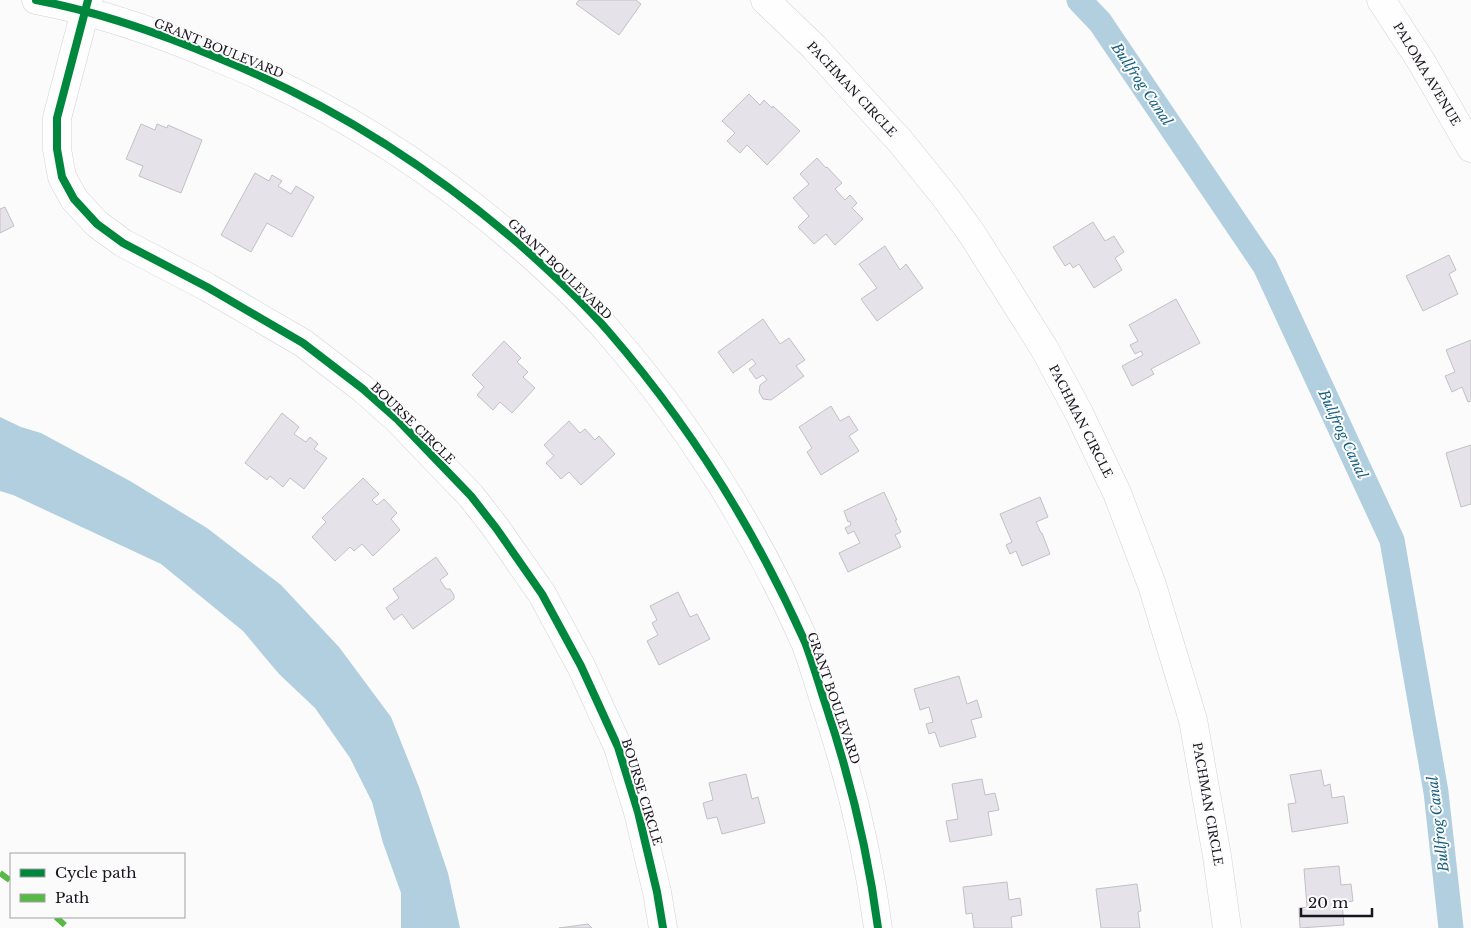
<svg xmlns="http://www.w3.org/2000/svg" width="1471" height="928" viewBox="0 0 1471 928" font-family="'Libre Baskerville',serif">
  <rect width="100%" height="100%" fill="#fbfbfb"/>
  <path fill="#b1cfdf" d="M0 417 21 427 41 433 130 481 207 528 281 585 339 647 391 717 419 787 448 873 460 928H401V893L383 843 372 802 350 758 315 708 279 674 243 631 161 564 13 495 0 491Z"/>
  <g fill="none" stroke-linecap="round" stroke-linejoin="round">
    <path stroke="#b1cfdf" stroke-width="25" d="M1079 0 1100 22 1265 266 1392 540 1436 792 1451 928"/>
  </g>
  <path fill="#e6e2e9" stroke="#c2c0c5" d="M579 0H636L641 4 619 35 576 4Z
    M749 94 760 105 764 100 772 108 773 106 800 131 767 165 747 145 740 153 727 141 735 133 722 121Z
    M141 124 155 130 157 124 167 128 168 125 202 140 181 193 139 176 143 166 126 159Z
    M817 158 826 168 827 167 842 183 835 189 845 200 850 195 857 203 852 208 863 219 835 245 826 234 814 244 798 227 809 216 793 198 809 184 800 174Z
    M255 173 269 181 272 175 282 181 278 186 291 194 296 186 314 197 292 237 267 223 251 252 221 235Z
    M5 207 14 226 0 233V209Z
    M1093 222 1105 241 1114 236 1124 252 1115 258 1122 270 1094 288 1079 264 1073 268 1070 263 1065 266 1053 247Z
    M885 246 900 270 906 264 923 288 877 321 861 299 877 288 859 264Z
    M1449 255 1456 270 1449 274 1458 294 1423 311 1406 276Z
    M1176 299 1200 343 1151 369 1154 374 1132 386 1122 366 1143 355 1141 351 1135 354 1130 345 1138 341 1129 325Z
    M763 319 780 344 789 338 805 360 796 366 804 376 771 400 763 399 759 392 760 385 767 380 763 375 756 379 749 369 756 364 752 359 733 373 718 352Z
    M1471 340V401L1468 402 1462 387 1452 392 1445 376 1455 372 1446 350Z
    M504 341 521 358 517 362 528 372 523 377 535 388 512 413 500 402 493 410 477 395 484 387 472 375Z
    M831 406 840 421 849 416 858 430 849 436 859 451 821 475 807 452 812 448 799 427Z
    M282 413 299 427 294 434 306 442 310 437 318 444 314 449 327 458 304 489 290 478 283 487 270 476 267 480 245 463Z
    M569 421 580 433 585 429 595 440 599 436 615 454 581 485 569 472 561 479 546 463 554 456 544 445Z
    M1471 445V504L1461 507 1446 453Z
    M363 478 379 494 372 500 377 505 384 499 397 513 391 519 400 530 373 556 362 544 354 551 350 547 335 561 312 537 326 522 322 518Z
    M884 492 897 520H895L901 532 895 535 901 547 848 572 839 553 860 543 854 531 848 534 845 528 851 525 850 521 848 522 844 511Z
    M1040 497 1048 517 1036 522 1041 533H1042L1050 554 1022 566 1016 551 1010 554 1006 545 1012 542 1000 514Z
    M436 557 448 574 440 580 446 589H450L454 595V599L413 629 402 614 394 620 386 608 399 598 393 589Z
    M678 592 690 617 697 614 710 639 659 665 647 641 658 635 652 623 657 620 650 606Z
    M959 676 967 704 977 700 982 717 971 720 976 737 940 747 935 732 929 734 926 724 933 722 929 707 920 710 914 689Z
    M1321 770 1324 786 1330 784 1332 798 1344 796 1348 823 1292 832 1288 804 1296 803 1290 775Z
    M746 774 752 799 758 797 765 823 722 834 717 817 707 819 703 803 713 800 709 783Z
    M982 779 985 795 995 793 999 810 988 812 992 835 950 842 946 821 958 819 952 784Z
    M1339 866 1341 885 1351 884 1353 901 1342 903 1344 925 1300 928 1299 908 1307 907 1304 869Z
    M1007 882 1009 900 1020 898 1022 915 1011 917 1012 928H974L972 913 966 914 963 887Z
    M1137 884 1141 911 1138 912 1140 928H1101L1096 889Z
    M588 924 592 928H559Z"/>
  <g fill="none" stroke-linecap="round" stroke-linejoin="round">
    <g stroke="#d4d1d6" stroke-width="29">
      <path id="street" d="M36 0C100 12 162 34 221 59 334 105 436 171 527 251 555 276 583 302 608 331 689 424 755 530 805 642 813 663 819 685 826 706 850 778 868 852 878 928
        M88 0 57 118V149L62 177 74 199 97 224 123 243 207 287 303 343 363 389 397 419 471 496 496 528 542 594 581 666 618 747 638 812 657 892 663 928
        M765 0 814 47 900 141 946 198 972 234 1044 348 1079 413 1117 493 1152 585 1193 720 1217 856 1227 928
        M1381 0 1421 61 1471 148"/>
    </g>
    <use href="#street" stroke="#fefefe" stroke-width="28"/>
    <path stroke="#58b947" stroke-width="6" stroke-dasharray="12 6" stroke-linecap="butt" d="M0 873 11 881
      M56 917 68 928"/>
    <g stroke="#fbfbfb" stroke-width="11">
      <path id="cycleway" d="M36 0C100 12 162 34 221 59 334 105 436 171 527 251 555 276 583 302 608 331 689 424 755 530 805 642 813 663 819 685 826 706 850 778 868 852 878 928
        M88 0 57 118V149L62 177 74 199 97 224 123 243 207 287 303 343 363 389 397 419 471 496 496 528 542 594 581 666 618 747 638 812 657 892 663 928"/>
    </g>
    <use href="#cycleway" stroke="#00873e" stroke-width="8"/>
  </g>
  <g text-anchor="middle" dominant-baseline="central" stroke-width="4" stroke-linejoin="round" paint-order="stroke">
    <g font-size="12" fill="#1a141e" stroke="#fbfbfb">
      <text transform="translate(219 48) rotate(22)">GRANT BOULEVARD</text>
      <text transform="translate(1427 74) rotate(59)">PALOMA AVENUE</text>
      <text transform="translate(852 89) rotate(47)">PACHMAN CIRCLE</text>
      <text transform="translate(560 269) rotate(44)">GRANT BOULEVARD</text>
      <text transform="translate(1081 421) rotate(63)">PACHMAN CIRCLE</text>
      <text transform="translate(413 423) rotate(44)">BOURSE CIRCLE</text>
      <text transform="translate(834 698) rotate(71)">GRANT BOULEVARD</text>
      <text transform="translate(642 792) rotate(73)">BOURSE CIRCLE</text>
      <text transform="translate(1208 804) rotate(80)">PACHMAN CIRCLE</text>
    </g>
    <g font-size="14" font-style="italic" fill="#125f7f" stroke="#fbfbfb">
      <text transform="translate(1142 84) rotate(56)">Bullfrog Canal</text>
      <text transform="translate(1343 434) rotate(65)">Bullfrog Canal</text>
      <text transform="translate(1438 824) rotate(-97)">Bullfrog Canal</text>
    </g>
  </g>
  <rect x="10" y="853" width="175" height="65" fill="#fbfbfb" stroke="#a19fa3"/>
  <rect x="20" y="869" width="25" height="8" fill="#00873e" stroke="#a19fa3"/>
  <text x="55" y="878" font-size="15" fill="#1a141e">Cycle path</text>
  <rect x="20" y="894" width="25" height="8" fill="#58b947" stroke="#a19fa3"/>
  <text x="55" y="903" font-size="15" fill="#1a141e">Path</text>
  <path d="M1301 908v8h71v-8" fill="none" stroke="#1a141e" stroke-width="2.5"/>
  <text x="1308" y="908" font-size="15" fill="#1a141e" stroke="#fbfbfb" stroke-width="4" paint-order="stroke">20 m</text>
</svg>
